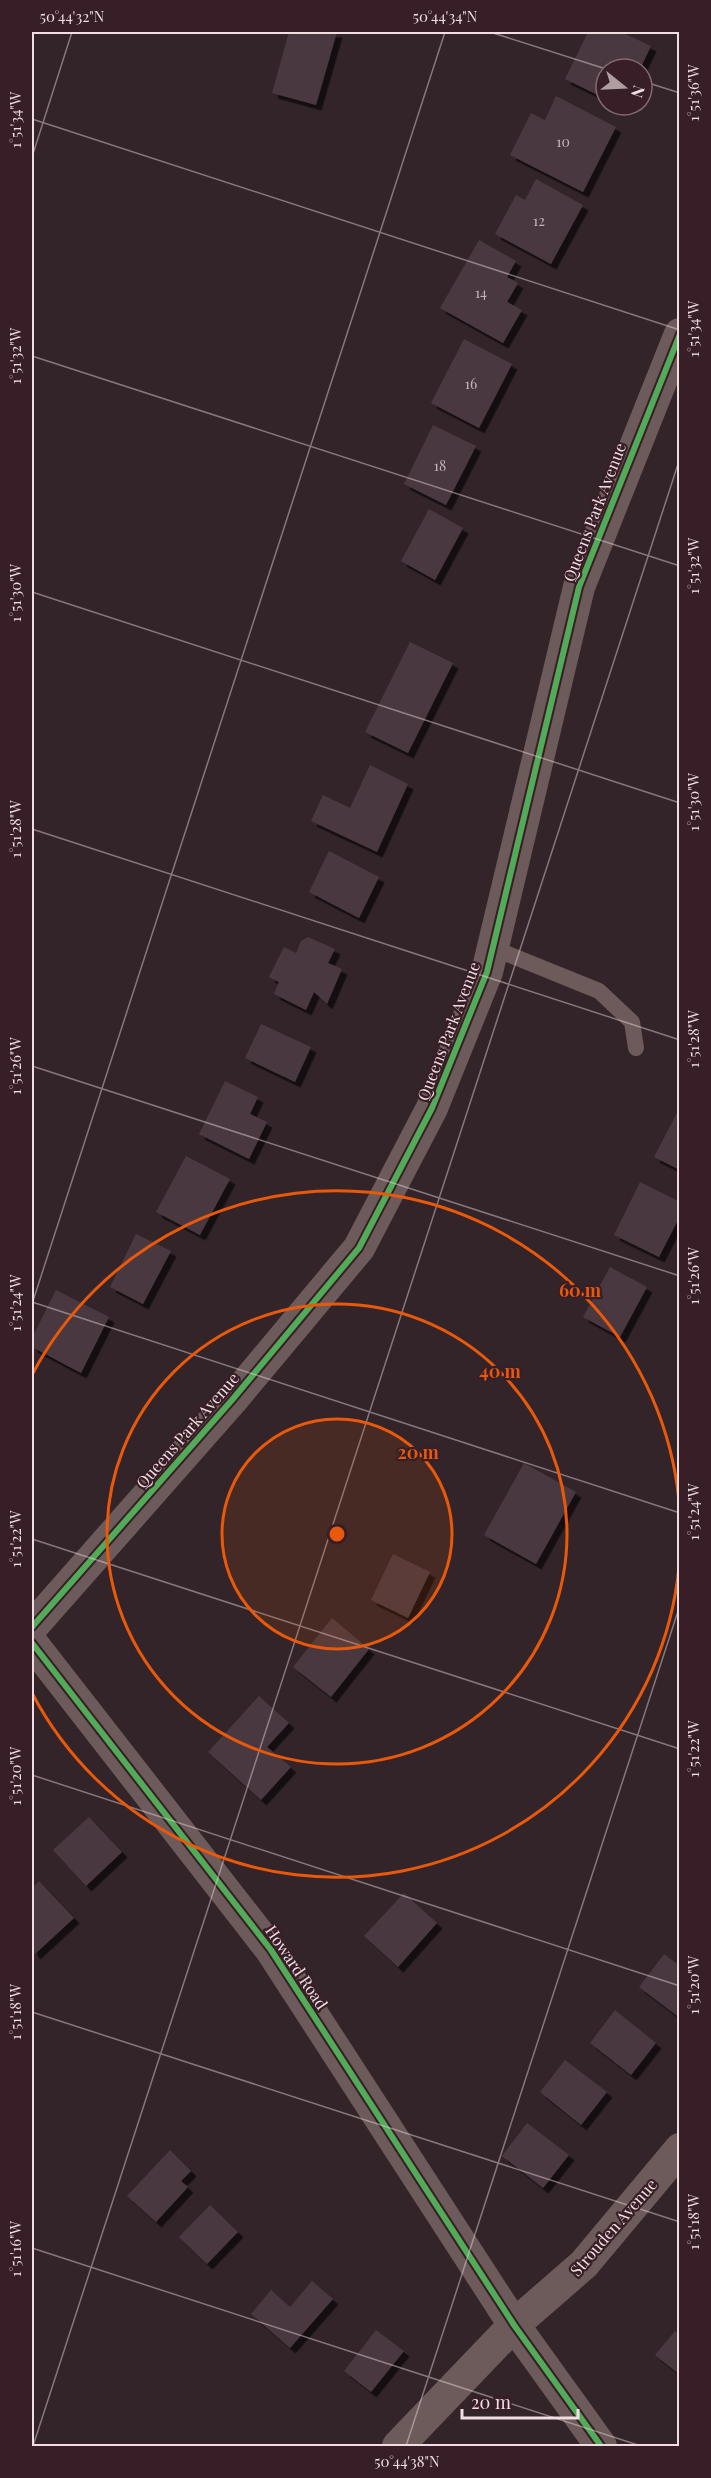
<svg xmlns="http://www.w3.org/2000/svg" width="711" height="2478" viewBox="0 0 711 2478" font-family="'Playfair Display',serif">
  <defs>
    <filter id="shadow"><feDropShadow dx="5.5" dy="5.5" stdDeviation="0" flood-color="#0009"/></filter>
  </defs>
  <rect width="100%" height="100%" fill="#322428"/>
  <path fill="#493941" filter="url(#shadow)" d="M289 32H337L316 105 272 93Z
    M588 32H621L651 46 640 69H606V99L565 79Z
    M556 96 616 127 583 192 510 155 531 113 545 120Z
    M536 179 583 205 551 264 495 234 516 195 525 200Z
    M479 240 516 261 507 277 518 283 507 302 522 310 503 343 440 308Z
    M464 339 512 364 479 428 431 403Z
    M433 425 476 446 446 505 404 484Z
    M429 509 463 528 435 580 401 561Z
    M410 642 453 663 408 753 365 732Z
    M370 765 408 784 377 852 311 821 323 795 350 808Z
    M329 851 379 877 359 918 309 892Z
    M308 937 335 949 328 963 342 969 327 1004 314 992 306 1010 274 994 279 982 269 977 284 947 296 953 301 941Z
    M261 1024 311 1047 295 1082 245 1058Z
    M225 1081 258 1097 250 1114 267 1122 249 1159 199 1134Z
    M680 1107V1170L654 1157Z
    M186 1156 230 1179 200 1235 156 1212Z
    M640 1182 680 1202V1216L659 1257 614 1235Z
    M136 1234 171 1251 143 1304 110 1287Z
    M610 1267 647 1287 620 1337 583 1317Z
    M56 1290 109 1317 81 1373 32 1347V1338Z
    M524 1463 576 1492 536 1564 484 1535Z
    M393 1554 430 1572 408 1618 371 1600Z
    M332 1618 369 1649 331 1697 293 1667Z
    M259 1696 289 1723 267 1747 291 1767 261 1800 208 1752Z
    M89 1817 122 1852 86 1886 53 1850Z
    M39 1881 74 1918 35 1954 32 1950V1888Z
    M404 1893 437 1923 398 1967 364 1936Z
    M664 1954 680 1966V2018L639 1987Z
    M615 2010 656 2043 631 2075 590 2043Z
    M565 2060 607 2092 581 2125 540 2092Z
    M527 2123 569 2155 543 2188 502 2156Z
    M170 2150 191 2171 181 2181 188 2187 156 2222 127 2196Z
    M210 2205 238 2232 207 2264 179 2237Z
    M312 2281 333 2299 290 2348 251 2314 271 2290 290 2307Z
    M376 2330 404 2351 371 2392 344 2371Z
    M675 2331 680 2334V2375L655 2355Z"/>
  <g fill="none" stroke-linecap="round" stroke-linejoin="round">
    <path stroke="#6d5a5a" stroke-width="16" d="M493 948 599 991 632 1022 636 1048"/>
    <path stroke="#6d5a5a" stroke-width="32" d="M32 1627 232 1400 359 1248 432 1108 487 972 579 587 680 334
      M32 1643 271 1950 514 2325 601 2446
      M398 2446 514 2325 584 2264 680 2149"/>
    <g stroke="#381e26" stroke-width="10">
      <path id="cycleway" d="M32 1627 232 1400 359 1248 432 1108 487 972 579 587 680 334
        M32 1643 271 1950 514 2325 601 2446"/>
    </g>
    <use href="#cycleway" stroke="#51ab58" stroke-width="6"/>
  </g>
  <path fill="none" stroke="#f0dee2" stroke-width="1.5" stroke-opacity="0.45" d="M490 32 606 69M642 81 680 93M32 119 680 330M32 157 72 32M32 356 680 566M32 592 680 803M32 829 680 1040M32 1066 680 1276M32 1302 680 1513M32 1304 445 32M32 1539 680 1749M32 1775 680 1986M32 2012 680 2222M32 2248 641 2446M33 2446 680 458M406 2446 680 1605"/>
  <circle cx="337" cy="1534" r="115" fill="#e8590c" fill-opacity=".12"/>
  <g fill="none" stroke="#e8590c" stroke-width="3">
    <circle cx="337" cy="1534" r="115"/>
    <circle cx="337" cy="1534" r="230"/>
    <path d="M679 1567A344 344 0 0 1 32 1693M32 1375A344 344 0 0 1 679 1501"/>
  </g>
  <g text-anchor="middle" dominant-baseline="central" stroke-width="4.5" stroke-linejoin="round" paint-order="stroke">
    <g font-size="14" fill="#c6b5ba">
      <text x="563" y="141">10</text>
      <text x="539" y="220">12</text>
      <text x="481" y="292">14</text>
      <text x="471" y="383">16</text>
      <text x="440" y="465">18</text>
    </g>
    <g font-size="16" fill="#f0dee2" stroke="#381e26">
      <text transform="translate(594 512) rotate(-69)">Queens Park Avenue</text>
      <text transform="translate(448 1031) rotate(-69)">Queens Park Avenue</text>
      <text transform="translate(187 1430) rotate(-49)">Queens Park Avenue</text>
      <text transform="translate(297 1967) rotate(56)">Howard Road</text>
      <text transform="translate(613 2227) rotate(-49)">Strouden Avenue</text>
    </g>
  </g>
  <circle cx="337" cy="1534" r="9" fill="#e8590c" stroke="#381e26" stroke-width="3"/>
  <g font-size="18" text-anchor="middle" font-weight="bold" fill="#e8590c" stroke="#381e26" stroke-width="4.5" stroke-linejoin="round" paint-order="stroke">
    <text x="580" y="1297">60 m</text>
    <text x="500" y="1378">40 m</text>
    <text x="418" y="1459">20 m</text>
  </g>
  <rect width="711" height="2478" fill="none" stroke="#381e26" stroke-width="66"/>
  <g transform="translate(624 87) rotate(108)"><circle r="28" fill="#381e26" stroke="#826b71" stroke-width="1.5"/>
  <path d="M0-4.5L10 22L0 15L-10 22Z" fill="#ae9da1"/>
  <text y="-9" font-size="16" font-weight="bold" text-anchor="middle" fill="#f0dee2">N</text>
  </g>
  <path d="M462 2409v9h116v-9" fill="none" stroke="#f0dee2" stroke-width="3"/>
  <text x="471" y="2409" font-size="18" fill="#f0dee2" stroke="#381e26" stroke-width="4.5" paint-order="stroke">20 m</text>
  <rect x="33" y="33" width="645" height="2412" fill="none" stroke="#f0dee2" stroke-width="2"/>
  <g font-size="15" text-anchor="middle" fill="#f0dee2">
    <text x="72" y="22">50°44'32"N</text>
    <text x="445" y="22">50°44'34"N</text>
    <text transform="translate(694 93) rotate(-90)" y="5">1°51'36"W</text>
    <text transform="translate(16 120) rotate(-90)" y="5">1°51'34"W</text>
    <text transform="translate(694 329) rotate(-90)" y="5">1°51'34"W</text>
    <text transform="translate(16 356) rotate(-90)" y="5">1°51'32"W</text>
    <text transform="translate(694 566) rotate(-90)" y="5">1°51'32"W</text>
    <text transform="translate(16 593) rotate(-90)" y="5">1°51'30"W</text>
    <text transform="translate(694 802) rotate(-90)" y="5">1°51'30"W</text>
    <text transform="translate(16 829) rotate(-90)" y="5">1°51'28"W</text>
    <text transform="translate(694 1039) rotate(-90)" y="5">1°51'28"W</text>
    <text transform="translate(16 1066) rotate(-90)" y="5">1°51'26"W</text>
    <text transform="translate(694 1276) rotate(-90)" y="5">1°51'26"W</text>
    <text transform="translate(16 1303) rotate(-90)" y="5">1°51'24"W</text>
    <text transform="translate(694 1512) rotate(-90)" y="5">1°51'24"W</text>
    <text transform="translate(16 1539) rotate(-90)" y="5">1°51'22"W</text>
    <text transform="translate(694 1749) rotate(-90)" y="5">1°51'22"W</text>
    <text transform="translate(16 1776) rotate(-90)" y="5">1°51'20"W</text>
    <text transform="translate(694 1985) rotate(-90)" y="5">1°51'20"W</text>
    <text transform="translate(16 2012) rotate(-90)" y="5">1°51'18"W</text>
    <text transform="translate(694 2222) rotate(-90)" y="5">1°51'18"W</text>
    <text transform="translate(16 2249) rotate(-90)" y="5">1°51'16"W</text>
    <text x="407" y="2467">50°44'38"N</text>
  </g>
</svg>
